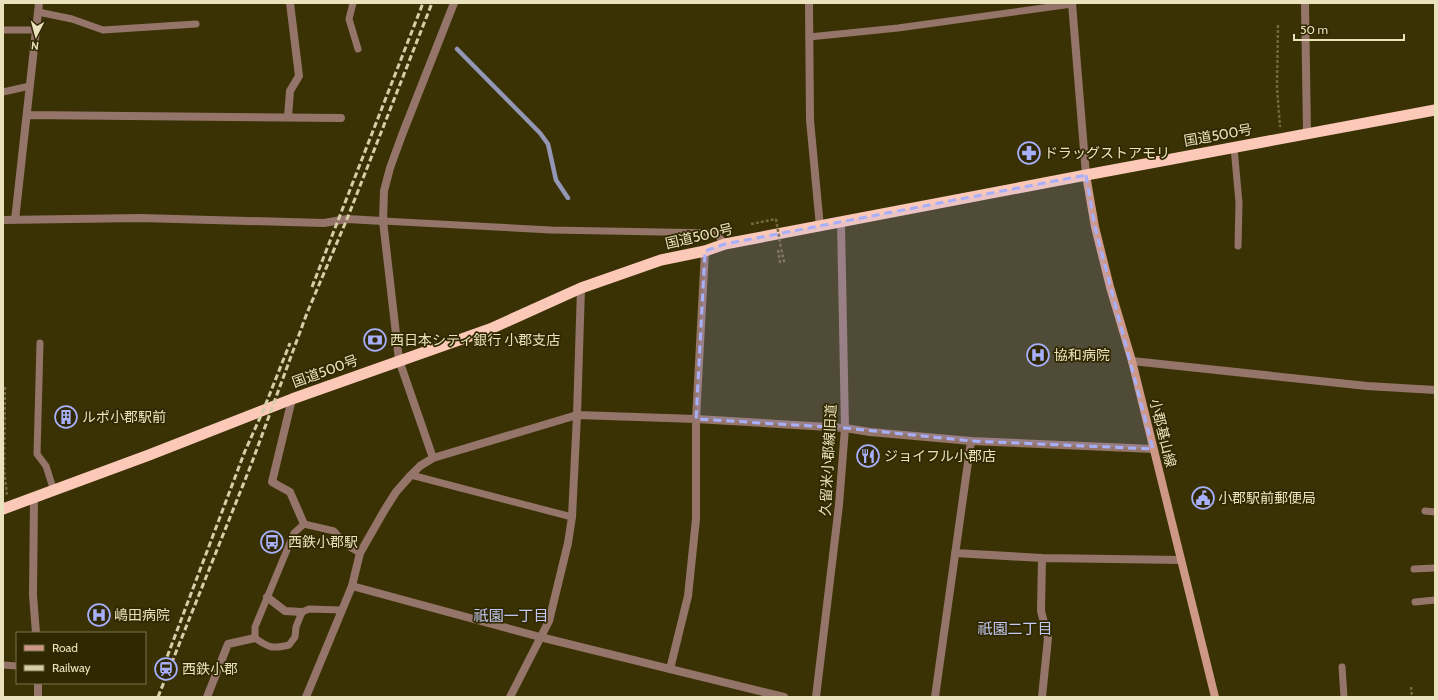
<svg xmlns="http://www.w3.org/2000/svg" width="1438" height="700" viewBox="0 0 1438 700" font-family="Cabin,'Noto Sans JP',sans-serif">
  <rect width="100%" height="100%" fill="#3a3205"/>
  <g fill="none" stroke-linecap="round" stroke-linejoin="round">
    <path stroke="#9496b6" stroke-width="4.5" d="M457 49 540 133 548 144 556 180 568 198"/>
    <path stroke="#70683d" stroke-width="2.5" stroke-dasharray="3 2" stroke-linecap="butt" d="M1278 25 1277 87 1280 127
      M751 224 776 219
      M778 250 780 262 784 261 781 248
      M5 387 4 469 7 495
      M1411 687 1412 697"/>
    <path stroke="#957469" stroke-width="7" d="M353 3 349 19 358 49
      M38 12 72 19 103 30 196 24
      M3 30H36
      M809 37 898 28 1072 4
      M3 92 30 86
      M1234 147 1239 203 1238 246
      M383 221 551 230 716 233 725 244
      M40 343 37 454 46 466 54 491
      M411 475 572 517
      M1425 511 1435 512
      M1414 569 1435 568
      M1415 602 1435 600
      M341 610 309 609 302 612 296 627 295 637 289 645C272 649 269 648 255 638V627L294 533 304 524 334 531 346 545 360 553
      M3 665 17 666
      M1342 667 1344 697"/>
    <path stroke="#957469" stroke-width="8" d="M809 3 810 120 820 227
      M1072 3 1086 175
      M1305 3 1307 134
      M27 115 341 118
      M288 117 290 91 299 76 290 3
      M3 220 140 218 324 223 347 219 383 221
      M15 220 39 3
      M399 360 433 458
      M1132 361 1367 386 1435 390
      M292 399 272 482 290 492 304 524
      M34 498 33 595 36 633
      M955 553 1042 558 1181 560
      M352 586 360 553 384 511 396 492 411 475 420 466 433 458 577 415 696 419 845 428 870 432 971 441 1153 449
      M267 597 285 611 302 612
      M670 669 688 596 696 519V419L705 251
      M38 697V683
      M207 697 228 644 255 638
      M510 697 549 621 568 543 572 517 577 415 581 288
      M935 697 971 441
      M1042 697 1048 638 1041 611 1042 558"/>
    <path stroke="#957469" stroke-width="8" d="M399 360 383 221 384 191 390 168 402 135 454 3
      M306 697 352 586 540 637 784 697
      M816 697 839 505 845 428 841 223"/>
    <path stroke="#ce9887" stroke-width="8" d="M1086 175 1095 227 1110 287 1132 361 1215 697"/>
    <path stroke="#fcc8b8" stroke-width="11" d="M3 509 149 455 292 399 490 329 581 288 661 260 705 251 725 244 1086 175 1435 110"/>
    <path stroke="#d6cea8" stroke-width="3" stroke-dasharray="6 3" stroke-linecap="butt" d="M312 287 423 3
      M164 665 245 451 263 411 290 343
      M158 697 251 465 307 313 347 219 432 3"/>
    <path stroke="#70683d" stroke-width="2.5" stroke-dasharray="3 2" stroke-linecap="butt" d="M776 219 781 248"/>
  </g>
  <path fill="#a8b0fc" fill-opacity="0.2" stroke="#a8b0fc" stroke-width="3" stroke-dasharray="8 5" stroke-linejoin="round" d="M1086 175 1095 227 1153 449 971 441 845 428 696 419 705 251 725 244Z"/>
  <defs>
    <g id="pharmacy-ring" transform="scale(1.15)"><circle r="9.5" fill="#302800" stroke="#a8b0fc" stroke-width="1.5"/><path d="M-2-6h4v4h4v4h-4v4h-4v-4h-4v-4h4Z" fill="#a8b0fc"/></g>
    <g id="bank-ring" transform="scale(1.15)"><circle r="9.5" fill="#302800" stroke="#a8b0fc" stroke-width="1.5"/><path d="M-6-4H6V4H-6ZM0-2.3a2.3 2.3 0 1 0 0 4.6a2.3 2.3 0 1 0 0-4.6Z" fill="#a8b0fc"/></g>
    <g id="hospital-ring" transform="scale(1.15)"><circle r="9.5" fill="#302800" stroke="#a8b0fc" stroke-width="1.5"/><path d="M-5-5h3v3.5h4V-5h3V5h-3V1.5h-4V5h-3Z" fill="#a8b0fc"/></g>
    <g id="building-ring" transform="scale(1.15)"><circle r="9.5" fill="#302800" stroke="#a8b0fc" stroke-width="1.5"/><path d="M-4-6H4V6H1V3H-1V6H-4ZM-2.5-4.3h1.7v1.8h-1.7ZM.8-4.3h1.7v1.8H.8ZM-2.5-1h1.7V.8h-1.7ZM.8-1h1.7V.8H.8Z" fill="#a8b0fc"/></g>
    <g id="restaurant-ring" transform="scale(1.15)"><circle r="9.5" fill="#302800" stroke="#a8b0fc" stroke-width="1.5"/><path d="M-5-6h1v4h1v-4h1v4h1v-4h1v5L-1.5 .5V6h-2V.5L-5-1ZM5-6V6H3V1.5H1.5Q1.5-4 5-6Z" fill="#a8b0fc"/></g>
    <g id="civic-ring" transform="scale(1.15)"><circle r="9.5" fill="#302800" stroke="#a8b0fc" stroke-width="1.5"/><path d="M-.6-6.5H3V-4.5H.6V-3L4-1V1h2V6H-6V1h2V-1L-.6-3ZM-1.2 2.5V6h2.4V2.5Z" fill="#a8b0fc"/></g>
    <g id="bus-ring" transform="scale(1.15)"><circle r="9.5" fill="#302800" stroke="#a8b0fc" stroke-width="1.5"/><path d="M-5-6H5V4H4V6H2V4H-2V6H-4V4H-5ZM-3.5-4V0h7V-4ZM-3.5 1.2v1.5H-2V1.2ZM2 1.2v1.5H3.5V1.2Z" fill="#a8b0fc"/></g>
    <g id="station-ring" transform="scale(1.15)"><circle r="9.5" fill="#302800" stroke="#a8b0fc" stroke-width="1.5"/><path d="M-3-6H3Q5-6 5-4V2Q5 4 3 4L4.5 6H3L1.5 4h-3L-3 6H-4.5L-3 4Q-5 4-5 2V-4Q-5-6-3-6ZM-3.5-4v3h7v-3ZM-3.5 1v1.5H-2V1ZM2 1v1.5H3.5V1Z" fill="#a8b0fc"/></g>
  </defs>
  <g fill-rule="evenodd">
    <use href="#pharmacy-ring" x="1029" y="153"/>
    <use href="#bank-ring" x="375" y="340"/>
    <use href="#hospital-ring" x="1038" y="355"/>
    <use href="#building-ring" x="66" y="417"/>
    <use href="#restaurant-ring" x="868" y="456"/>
    <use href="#civic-ring" x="1203" y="498"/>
    <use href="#bus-ring" x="272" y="542"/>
    <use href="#hospital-ring" x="99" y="615"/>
    <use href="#station-ring" x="166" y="669"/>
  </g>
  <g text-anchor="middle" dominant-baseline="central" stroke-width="3.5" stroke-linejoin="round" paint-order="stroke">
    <g font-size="14" fill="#e9e2bc" stroke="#302800">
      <text transform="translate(1218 135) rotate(-10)">国道500号</text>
      <text transform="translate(699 236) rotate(-13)">国道500号</text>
      <text transform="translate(325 371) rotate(-20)">国道500号</text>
      <text transform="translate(1163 433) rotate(76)">小郡基山線</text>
      <text transform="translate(828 460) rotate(-87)">久留米小郡線旧道</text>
    </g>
    <g font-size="14" fill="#e9e2bc" stroke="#302800" text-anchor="start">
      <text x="1044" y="153">ドラッグストアモリ</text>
      <text x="390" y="340">西日本シティ銀行 小郡支店</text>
      <text x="1054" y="355">協和病院</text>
      <text x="82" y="417">ルポ小郡駅前</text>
      <text x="884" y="456">ジョイフル小郡店</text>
      <text x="1218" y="498">小郡駅前郵便局</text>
      <text x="288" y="542">西鉄小郡駅</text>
      <text x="114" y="615">嶋田病院</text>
      <text x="182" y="669">西鉄小郡</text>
    </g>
    <g font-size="15" fill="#c4caf5" stroke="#302800">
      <text x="511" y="616">祇園一丁目</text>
      <text x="1015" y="629">祇園二丁目</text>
    </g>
  </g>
  <rect width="1438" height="700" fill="none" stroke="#e9e2bc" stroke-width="8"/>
  <rect x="16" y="632" width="130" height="52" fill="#302800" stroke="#7a724b"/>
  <rect x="24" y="645" width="20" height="6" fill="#ce9887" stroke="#7a724b"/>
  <text x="52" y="652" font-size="12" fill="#e9e2bc">Road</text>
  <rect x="24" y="665" width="20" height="6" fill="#d6cea8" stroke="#7a724b"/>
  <text x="52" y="672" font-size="12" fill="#e9e2bc">Railway</text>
  <g transform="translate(36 36) rotate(186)" stroke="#302800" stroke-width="3" paint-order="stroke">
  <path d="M0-3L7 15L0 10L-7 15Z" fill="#e9e2bc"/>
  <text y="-6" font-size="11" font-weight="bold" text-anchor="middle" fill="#e9e2bc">N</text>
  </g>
  <path d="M1294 34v6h110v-6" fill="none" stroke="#e9e2bc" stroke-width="2"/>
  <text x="1300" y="34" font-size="12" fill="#e9e2bc" stroke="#302800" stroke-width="3" paint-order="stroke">50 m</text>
</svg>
